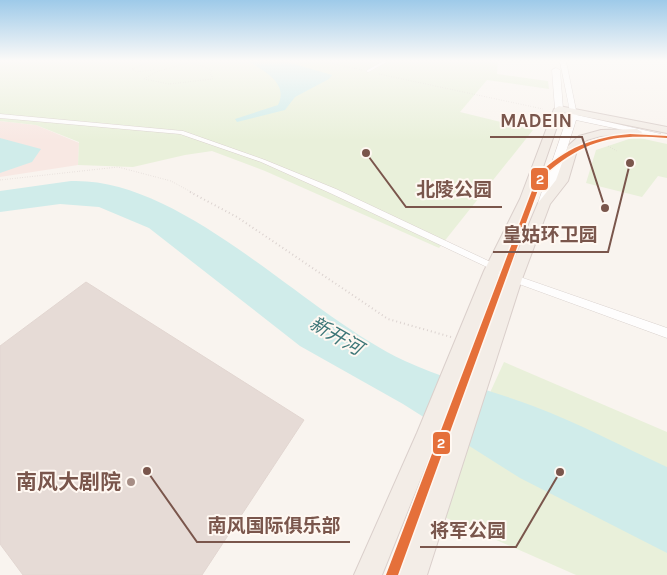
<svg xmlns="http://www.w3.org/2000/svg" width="667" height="575" viewBox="0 0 667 575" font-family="Karla,'Noto Sans SC',sans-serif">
  <rect width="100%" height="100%" fill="#f9f4ef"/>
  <path fill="#f8e8e3" d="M0 121 36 125 79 143 78 165 0 177Z"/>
  <path fill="#e9f0da" d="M0 61H498L497 74 548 81 549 89 487 80 460 112 533 130 439 248 265 171 212 151 185 155 133 167 78 165 79 142 36 125 0 121Z
    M635 137 667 144V178L658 176 642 197 586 183 596 150Z
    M504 362 667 432V575H576L435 513Z"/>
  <path fill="#d0ecea" d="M248 61H284L332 75 329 79 295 97 285 110 237 122 235 119 278 105C289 83 264 71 248 61Z
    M0 138 41 149 32 162 0 173Z
    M71 181C184 177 304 314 405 361 446 380 491 390 533 406 579 423 623 447 667 467V553L520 478 403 404 300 346 149 228 99 207 60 204 0 212V191Z"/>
  <path fill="#e6dbd6" stroke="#e2d6d1" d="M86 282 304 420 202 575H23L0 544V346Z"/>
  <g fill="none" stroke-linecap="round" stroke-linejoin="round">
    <g stroke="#d9d1cd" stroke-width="3">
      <path id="service" d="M368 71 386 61"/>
    </g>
    <g stroke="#d9d1cd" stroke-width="1">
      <path id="minor" d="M0 114 183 131 265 160 336 189 497 265 499 267 497 269 667 328V338L489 273 487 271 489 268 330 193 261 162 180 134 0 118Z"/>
    </g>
    <g stroke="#d9cfcb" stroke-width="1">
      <path id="secondary" d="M560 61H566L577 115 661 134 656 137 576 120 550 203 544 207 538 203 567 118 560 115 570 112Z
        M556 68 560 70 563 109 559 112 555 109 552 70Z"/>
    </g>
    <g stroke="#dacfcb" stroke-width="2">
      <path id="primary" d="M559 106 667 127V133L562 112 532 199 500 271 437 438 382 575H354L417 433 484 271 520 199 554 109Z
        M637 129 642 132 641 134 601 136 587 140 578 147 568 181 550 204 522 279 427 575H399L506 279 538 203 556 180 568 146 579 136 601 130Z"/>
    </g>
    <path stroke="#dbd2cf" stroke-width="1" stroke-dasharray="0.5 2" stroke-linecap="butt" d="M151 61 132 69 136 72 154 70
      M188 61 191 62
      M320 61 362 70
      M191 62 212 70 210 73 213 79 169 84 144 79 156 72Z
      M0 63 8 61
      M379 74 543 109
      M519 120 531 122
      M608 146 617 151
      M0 180 118 167 171 181 193 193"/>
    <path stroke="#dbd2cf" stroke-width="2" stroke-dasharray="1 3" stroke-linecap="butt" d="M190 192 237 217 388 319 451 337"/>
    <use href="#service" stroke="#fefdfd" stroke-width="2.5"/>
    <use href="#minor" fill="#fefdfd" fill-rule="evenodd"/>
    <use href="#secondary" fill="#fefdfd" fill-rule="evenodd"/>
    <use href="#primary" fill="#f3ede7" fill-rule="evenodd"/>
    <g stroke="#fff8f2" stroke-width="3">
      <path id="metro-1" d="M630 134 667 136V138C612 134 586 139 543 176L398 575H386L538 175C564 148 594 137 630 134Z"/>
    </g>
    <use href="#metro-1" fill="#e5703a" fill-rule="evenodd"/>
  </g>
  <linearGradient id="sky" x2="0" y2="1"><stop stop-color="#9ecae9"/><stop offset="0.43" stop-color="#fcfaf8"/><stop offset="1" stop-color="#fcfaf8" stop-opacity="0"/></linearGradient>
  <rect width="667" height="141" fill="url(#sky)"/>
  <circle fill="#a68d85" stroke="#fff8f2" stroke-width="2" cx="131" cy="482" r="5"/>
  <g text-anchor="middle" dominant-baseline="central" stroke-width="4" stroke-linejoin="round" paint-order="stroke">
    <g font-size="19" font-style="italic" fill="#3c7677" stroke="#fff8f2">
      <text transform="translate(336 336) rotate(30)">新开河</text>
    </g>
    <g font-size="21" font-weight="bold" fill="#7a564c" stroke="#fff8f2" text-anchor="end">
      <text x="121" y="482">南风大剧院</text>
    </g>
  </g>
  <path fill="none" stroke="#7a564c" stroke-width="2" d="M605 208L582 137H490M366 153L406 207H502M630 163L608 252H493M147 471L197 542H350M560 472L516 547H420"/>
  <g fill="#7a564c" stroke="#fff8f2" stroke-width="2">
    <circle cx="605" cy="208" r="5"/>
    <circle cx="366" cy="153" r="5"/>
    <circle cx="630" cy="163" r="5"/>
    <circle cx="147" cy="471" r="5"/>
    <circle cx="560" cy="472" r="5"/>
  </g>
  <g font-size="19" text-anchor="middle" font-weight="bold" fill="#7a564c" stroke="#fff8f2" stroke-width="4" stroke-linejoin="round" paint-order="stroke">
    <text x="536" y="127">MADEIN</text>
    <text x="454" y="196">北陵公园</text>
    <text x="550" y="241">皇姑环卫园</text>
    <text x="274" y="532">南风国际俱乐部</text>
    <text x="468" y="537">将军公园</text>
  </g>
  <g stroke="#fff8f2" stroke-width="2">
    <rect x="530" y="167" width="19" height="24" rx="5" fill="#e5703a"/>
    <rect x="432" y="431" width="19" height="24" rx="5" fill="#e5703a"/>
  </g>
  <g font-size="14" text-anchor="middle" font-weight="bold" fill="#fff">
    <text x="540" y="184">2</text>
    <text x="441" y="448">2</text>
  </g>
</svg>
